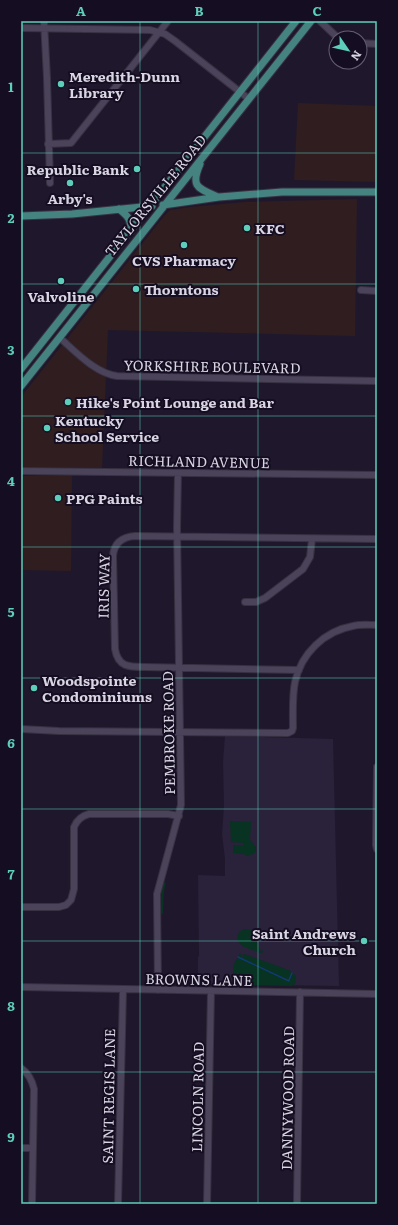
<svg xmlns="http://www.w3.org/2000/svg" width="398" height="1225" viewBox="0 0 398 1225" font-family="Literata,serif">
  <rect width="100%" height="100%" fill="#1f182c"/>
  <path fill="#301d20" d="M298 103 377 106V182L294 180Z
    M357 199 355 336 108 330 102 468 21 467V397L164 216 170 210 190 207 245 202Z
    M72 475 71 571 21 570V476Z"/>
  <path fill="#2a213a" d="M225 736 333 739 339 986 198 984V957L199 956 198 875 225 876V859L222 834 224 806 223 762Z"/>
  <path fill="#083222" d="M230 821 251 822 250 840 256 847C256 854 254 854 247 856L244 854 233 853V845L243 846 244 843 231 842Z
    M162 882 166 883 164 891 163 914 160 913V909Z
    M245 929 256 931 260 933 255 936 246 937V938L255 937 260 951 263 950V952L261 953 244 947 239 943C236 936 238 931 245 929Z
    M240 953 242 955 241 958 239 956 238 958 284 978 289 982 293 973 296 976 295 984 291 986 233 985V966Z
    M244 954 291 971 292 972 289 979H287L241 959Z"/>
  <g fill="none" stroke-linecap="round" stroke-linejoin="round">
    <path stroke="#103a71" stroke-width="1.5" d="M238 957 289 981
      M289 980 292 973"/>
    <g stroke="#373142" stroke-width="8">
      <path id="minor" d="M44 21 47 78 50 183
        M320 21 338 38
        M21 28 150 30 165 34 175 41 249 99
        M360 43 377 44
        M48 144 71 143 168 21
        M361 290 377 291
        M60 338C76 352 95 373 117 376L377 381
        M21 471 377 475
        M245 602H256L265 598 303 569 310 557 312 539
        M299 670 144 667C129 667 118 667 115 649L113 556C114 543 122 537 135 536L377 539
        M21 729 59 731 288 733 292 731 293 728C293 713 292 697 295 682 301 654 324 631 353 626 361 624 369 625 377 625
        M377 767 376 845 377 849
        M21 907H59L66 905 71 900 74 889V827C77 820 81 816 89 814H168L179 816
        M21 987 377 994
        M158 990 157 894 181 805 177 528 178 473
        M21 1068C28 1073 32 1080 34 1089L32 1204
        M21 1148H33
        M118 1204 123 990
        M207 1204 211 991
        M297 1204 300 992"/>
    </g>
    <g stroke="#373142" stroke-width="9">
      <path id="major" d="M200 164C190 187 198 188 218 197
        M163 205 219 197 282 192H377
        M119 209C128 216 131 219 131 231
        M21 216 72 214 152 206
        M21 369 296 21
        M21 386 311 21"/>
    </g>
    <use href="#minor" stroke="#4a435a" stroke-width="6"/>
    <use href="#major" stroke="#44837f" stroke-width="7"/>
  </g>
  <path fill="none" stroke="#5dceb9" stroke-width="1" stroke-opacity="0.55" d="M140 21V1204M258 21V1204M21 153H377M21 284H377M21 416H377M21 547H377M21 678H377M21 809H377M21 941H377M21 1072H377"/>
  <g fill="#5dceb9" stroke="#150e22" stroke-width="1.5">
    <circle cx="61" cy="84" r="4"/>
    <circle cx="137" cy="169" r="4"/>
    <circle cx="70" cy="183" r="4"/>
    <circle cx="247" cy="228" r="4"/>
    <circle cx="184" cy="245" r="4"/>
    <circle cx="61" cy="281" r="4"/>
    <circle cx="136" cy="289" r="4"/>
    <circle cx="68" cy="402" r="4"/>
    <circle cx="47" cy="428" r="4"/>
    <circle cx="58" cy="498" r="4"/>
    <circle cx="34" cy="688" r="4"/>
    <circle cx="364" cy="941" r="4"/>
  </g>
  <g text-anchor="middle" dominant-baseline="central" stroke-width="4" stroke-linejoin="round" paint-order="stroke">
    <g font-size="14" font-weight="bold" fill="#d9d5e3" stroke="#150e22" text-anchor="start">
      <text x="69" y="76">Meredith-Dunn<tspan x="69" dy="16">Library</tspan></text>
      <text x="129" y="169" text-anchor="end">Republic Bank</text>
      <text x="70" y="198" text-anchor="middle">Arby's</text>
      <text x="255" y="228">KFC</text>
      <text x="184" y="260" text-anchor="middle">CVS Pharmacy</text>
      <text x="144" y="289">Thorntons</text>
      <text x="61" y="296" text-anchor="middle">Valvoline</text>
      <text x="76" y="402">Hike's Point Lounge and Bar</text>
      <text x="55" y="420">Kentucky<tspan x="55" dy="16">School Service</tspan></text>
      <text x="66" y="498">PPG Paints</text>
      <text x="42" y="680">Woodspointe<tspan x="42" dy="16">Condominiums</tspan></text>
      <text x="356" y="933" text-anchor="end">Saint Andrews<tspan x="356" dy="16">Church</tspan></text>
    </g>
    <g font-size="14" fill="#d9d5e3" stroke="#150e22">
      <text transform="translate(155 195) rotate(-51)">TAYLORSVILLE ROAD</text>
      <text transform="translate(212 366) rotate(1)">YORKSHIRE BOULEVARD</text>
      <text transform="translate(199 461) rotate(1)">RICHLAND AVENUE</text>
      <text transform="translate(103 586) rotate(-89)">IRIS WAY</text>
      <text transform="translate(168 733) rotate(-91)">PEMBROKE ROAD</text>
      <text transform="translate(199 979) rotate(1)">BROWNS LANE</text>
      <text transform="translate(108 1096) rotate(-89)">SAINT REGIS LANE</text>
      <text transform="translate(197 1097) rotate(-89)">LINCOLN ROAD</text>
      <text transform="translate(287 1098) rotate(-89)">DANNYWOOD ROAD</text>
    </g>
  </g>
  <rect width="398" height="1225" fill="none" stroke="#150e22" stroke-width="44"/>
  <g transform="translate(348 50) rotate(124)"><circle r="19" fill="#150e22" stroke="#635e6f"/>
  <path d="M0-3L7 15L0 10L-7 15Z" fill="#5dceb9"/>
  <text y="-6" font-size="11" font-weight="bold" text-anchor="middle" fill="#d9d5e3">N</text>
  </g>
  <rect x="22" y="22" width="354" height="1181" fill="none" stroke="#5dceb9" stroke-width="1.5"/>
  <g font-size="13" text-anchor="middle" font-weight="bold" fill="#5dceb9">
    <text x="81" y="16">A</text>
    <text x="199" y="16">B</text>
    <text x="317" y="16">C</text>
    <text x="11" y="92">1</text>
    <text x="11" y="223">2</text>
    <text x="11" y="355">3</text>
    <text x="11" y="486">4</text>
    <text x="11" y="617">5</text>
    <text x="11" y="748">6</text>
    <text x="11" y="879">7</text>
    <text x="11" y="1011">8</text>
    <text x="11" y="1142">9</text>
  </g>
</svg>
